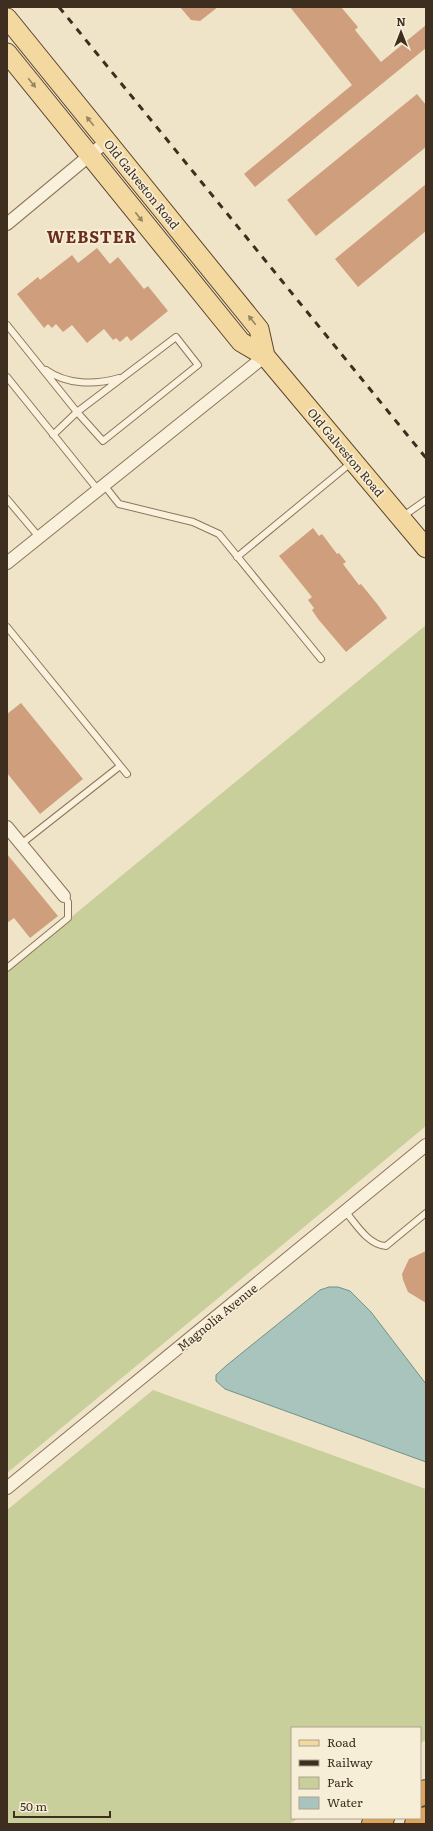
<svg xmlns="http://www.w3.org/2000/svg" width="433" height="1831" viewBox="0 0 433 1831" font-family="Literata,serif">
  <rect width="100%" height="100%" fill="#f0e4c8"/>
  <path fill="#c9cf9b" d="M426 625V1126L7 1473V970Z
    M153 1390 426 1489V1740L420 1743V1728H292V1818H299L289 1824H7V1510Z"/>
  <path fill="#a9c4bc" stroke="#6f938a" d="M329 1287H338L350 1291 371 1312 426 1384V1462L225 1389 216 1381V1375L227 1365 320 1290Z"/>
  <path fill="#cf9f7d" d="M180 7H218L200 21 191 20Z
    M290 7H341L358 27 355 30 381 62 426 25V48L255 187 244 174 352 85Z
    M417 94 426 105V147L316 236 287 200Z
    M426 184V231L358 287 335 259Z
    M97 248 110 264 118 257 144 289 148 286 168 311 131 341 127 336 120 342 116 338 113 340 104 329 87 343 72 325 63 332 56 324 52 328 48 324 44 328 17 294 38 277 40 280 72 255 78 263Z
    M313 528 319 536 322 534 337 554 339 553 346 562 343 564 359 585 361 584 378 605 387 618 346 652 318 619 312 610 314 608 308 600 312 597 279 556Z
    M21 703 83 779 40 814 7 773V714Z
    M7 854 58 916 30 938 14 918 7 923Z
    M426 1251V1303L408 1292 403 1280 402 1274 409 1259Z"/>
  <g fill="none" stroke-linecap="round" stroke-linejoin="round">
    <g stroke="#8d765c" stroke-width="8">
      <path id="service" d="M7 325 77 412 53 435
        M176 337 198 365 103 441 77 412Z
        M46 370C67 385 95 385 119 378
        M7 377 98 490
        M104 485 119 504 193 522 219 534 321 659
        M7 499 39 537
        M402 517 426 500
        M237 557 352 462
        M7 627 127 774
        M21 844 120 766
        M7 968 68 918V902L64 896
        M345 1211C356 1224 368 1245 386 1246L426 1213"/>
    </g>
    <g stroke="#8d765c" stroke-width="14">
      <path id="minor" d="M7 224 107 141
        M7 563 265 356
        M7 827 64 896
        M7 1488 426 1145"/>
    </g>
    <g stroke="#5b4430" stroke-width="21">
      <path id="primary" d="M7 18 259 329 265 356
        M7 53 241 342 265 356 426 548"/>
    </g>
    <g stroke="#5b4430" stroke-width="24">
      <path id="motorway" d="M420 1795 426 1791
        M373 1824 383 1818
        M416 1824 426 1818"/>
    </g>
    <use href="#service" stroke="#faf1dc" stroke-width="6"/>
    <use href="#minor" stroke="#faf1dc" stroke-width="12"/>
    <use href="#primary" stroke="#f3d9a0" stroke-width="19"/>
    <use href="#motorway" stroke="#e0a458" stroke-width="22"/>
    <path stroke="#3d2e20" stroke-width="3" stroke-dasharray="7 7" stroke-linecap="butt" d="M59 7 426 458"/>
  </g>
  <defs><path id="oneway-solid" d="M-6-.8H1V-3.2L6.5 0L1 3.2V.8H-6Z"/></defs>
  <g fill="#988460">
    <use href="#oneway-solid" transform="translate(32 83) rotate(51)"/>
    <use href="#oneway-solid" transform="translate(90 121) rotate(-129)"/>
    <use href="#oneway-solid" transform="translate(139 217) rotate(52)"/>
    <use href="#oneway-solid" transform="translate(252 320) rotate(-129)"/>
  </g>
  <g text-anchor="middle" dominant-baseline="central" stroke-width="3.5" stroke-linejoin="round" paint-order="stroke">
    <g font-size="12" fill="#3d2e20" stroke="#f7eed8">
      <text transform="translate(142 184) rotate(51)">Old Galveston Road</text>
      <text transform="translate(346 452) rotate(50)">Old Galveston Road</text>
      <text transform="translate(217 1317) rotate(-39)">Magnolia Avenue</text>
    </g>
    <g font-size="16" font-weight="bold" letter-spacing="1" fill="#6b2e1e" stroke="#f7eed8">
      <text x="92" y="236">WEBSTER</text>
    </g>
  </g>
  <rect width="433" height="1831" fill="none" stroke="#3d2e20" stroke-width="16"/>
  <rect x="291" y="1727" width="130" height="92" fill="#f7eed8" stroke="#ada18e"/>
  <rect x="299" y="1740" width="20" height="6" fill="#f3d9a0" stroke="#ada18e"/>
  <text x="327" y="1747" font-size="12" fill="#3d2e20">Road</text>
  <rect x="299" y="1760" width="20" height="6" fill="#3d2e20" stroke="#ada18e"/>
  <text x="327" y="1767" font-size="12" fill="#3d2e20">Railway</text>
  <rect x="299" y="1777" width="20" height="12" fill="#c9cf9b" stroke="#ada18e"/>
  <text x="327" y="1787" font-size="12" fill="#3d2e20">Park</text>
  <rect x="299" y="1797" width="20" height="12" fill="#a9c4bc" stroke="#ada18e"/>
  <text x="327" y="1807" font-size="12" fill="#3d2e20">Water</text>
  <g transform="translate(401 32)" stroke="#f7eed8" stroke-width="3" paint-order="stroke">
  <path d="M0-3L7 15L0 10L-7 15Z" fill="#3d2e20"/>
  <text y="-6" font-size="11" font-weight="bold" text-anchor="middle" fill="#3d2e20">N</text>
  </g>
  <path d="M14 1811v6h96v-6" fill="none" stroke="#3d2e20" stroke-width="2"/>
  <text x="20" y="1811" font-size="12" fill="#3d2e20" stroke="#f7eed8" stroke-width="3" paint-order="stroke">50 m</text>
</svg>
